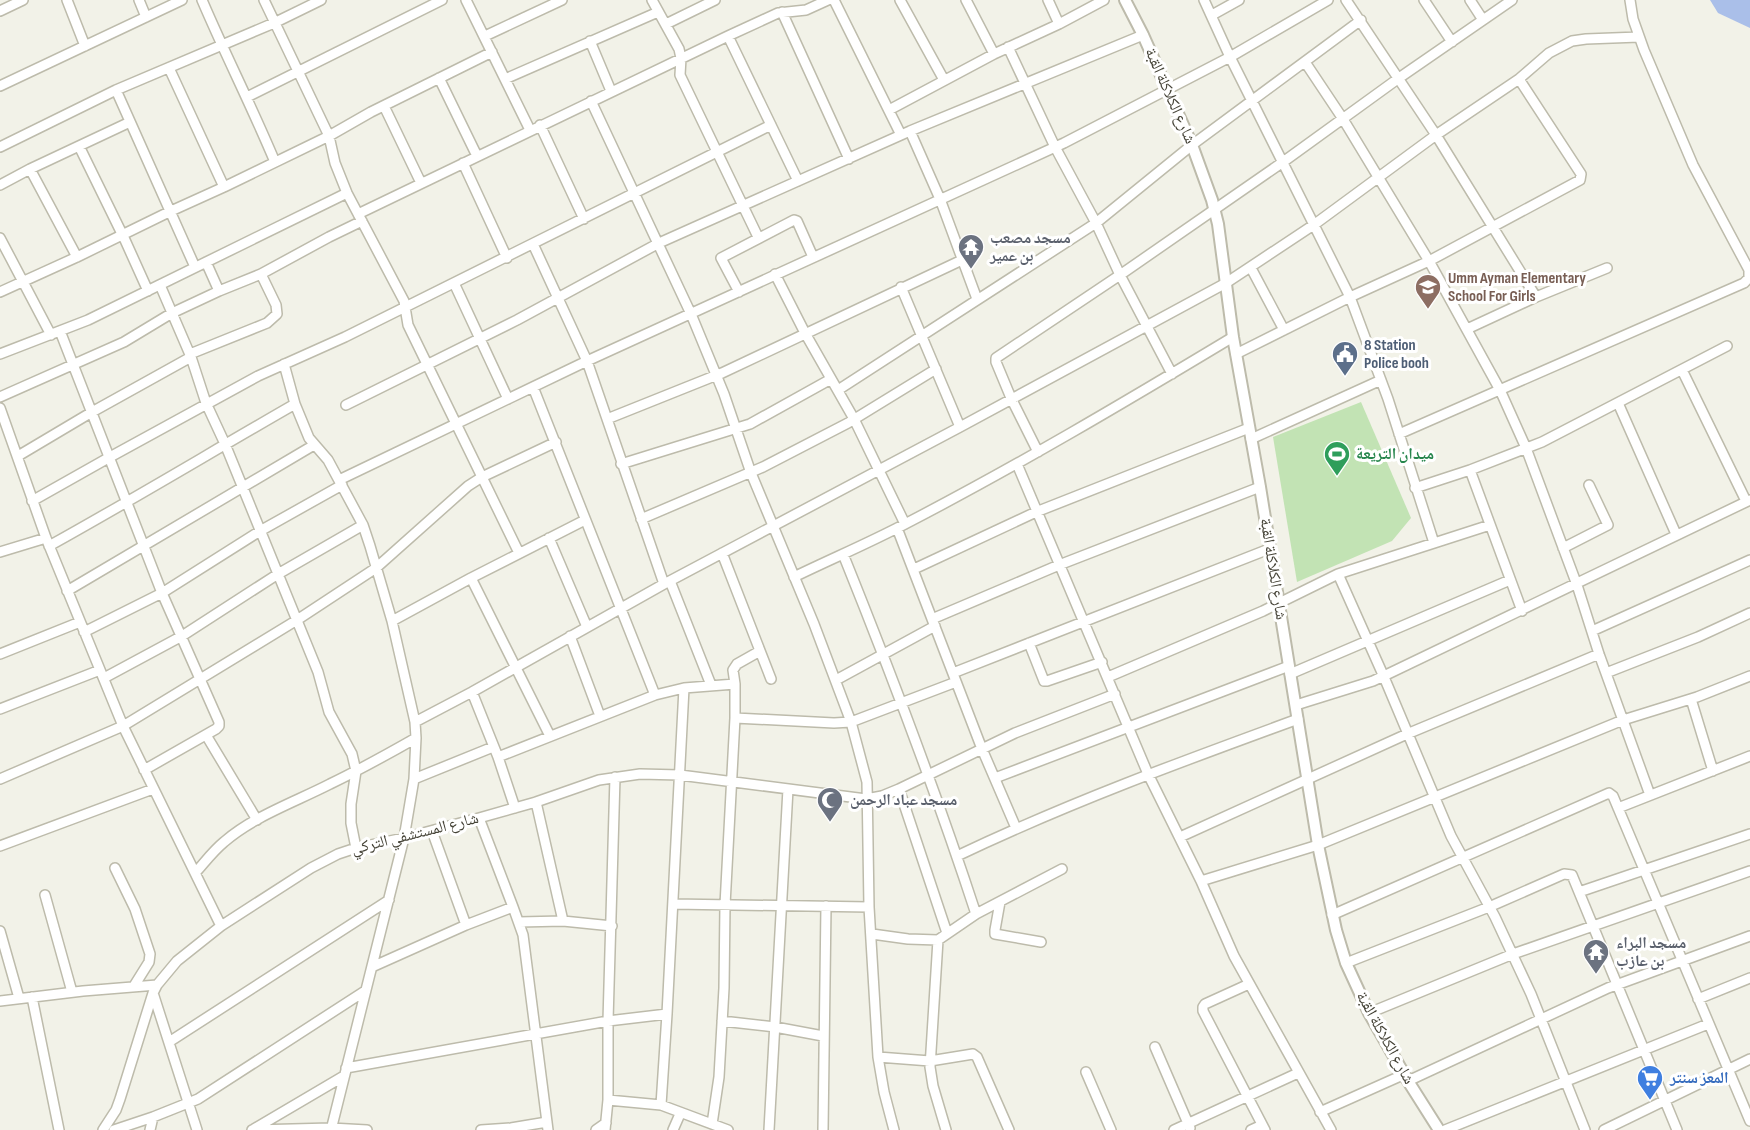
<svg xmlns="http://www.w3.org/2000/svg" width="1750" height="1130" viewBox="0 0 1750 1130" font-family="'Sofia Sans Condensed','Noto Naskh Arabic',sans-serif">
  <rect width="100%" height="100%" fill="#f2f2e8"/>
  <path fill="#c2e3b4" d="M1361 402 1411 518 1392 541 1297 582 1273 437Z"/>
  <path fill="#aabfe9" d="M1710 0H1750V28L1718 13Z"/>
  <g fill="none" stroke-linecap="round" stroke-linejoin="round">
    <g stroke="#bdbbab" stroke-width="12">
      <path id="minor" d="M67 0 85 46
        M139 0 146 17
        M202 0C225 54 252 107 275 162
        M264 0 329 136 335 163 347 193 404 301 408 325 519 553
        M466 0 530 130
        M652 0 679 49 681 58 680 75 758 237
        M834 0 901 135
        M900 0 944 80
        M966 0 994 54
        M1048 0 1059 24
        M1204 0 1230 57 1350 297 1388 399 1434 543
        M1346 0 1436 135 1536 297
        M1424 0 1452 42
        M1470 0 1483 20
        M0 11 23 0
        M782 12 849 159
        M1212 15 1239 0
        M666 24 715 0
        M485 36 562 0
        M728 36 798 181
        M590 41 611 91
        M1008 47 1055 147 1096 223 1120 275 1172 374
        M1305 62 1343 119 1429 261 1500 390 1526 448 1577 585 1599 654 1650 795
        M169 68 224 187
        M439 78 477 156
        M505 79 658 12
        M0 86 182 0
        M116 90 195 267
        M247 97 442 0
        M591 101 691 314 724 394 751 473 814 624 851 722 867 782 869 907 878 1057 884 1092 894 1130
        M384 106 421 183
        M889 110 994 54 1059 24 1104 0
        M540 125 584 219
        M910 131 940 199 977 299
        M79 146 125 240 148 291
        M0 147 116 90 274 23 321 0
        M463 163 507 258
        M30 169 77 257
        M0 185 30 169 130 122
        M358 214 728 36 778 13 806 10 828 0
        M0 238 51 335
        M533 244 587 361 664 584
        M206 262 219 291
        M1251 268 1284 330
        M775 274 805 333 854 419 905 524
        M454 283 508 399
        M160 285 191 357 206 403 225 444 318 672 329 712 352 754 356 771 351 804V823L356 848
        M901 287 960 427
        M0 292 77 257 171 211 224 187 329 136 371 112 492 52
        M739 292 721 258 794 220 797 221 813 257
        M1467 329 1536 297 1607 268
        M60 331 162 593 219 722V726L216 729 144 770
        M0 354 88 320 347 193
        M190 354 267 323 277 314 276 305 261 274
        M1236 354 1350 297 1429 261 1580 180 1581 174 1519 79
        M284 364 295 404 309 438 328 460 363 525 370 546 392 621 415 722 416 738 414 779 404 838 331 1130
        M1682 370 1746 501
        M533 387 655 695
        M838 390 1096 223 1192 145 1361 20
        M0 397 124 342 172 313 219 291 261 274 329 237 362 221
        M1618 403 1676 534
        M346 405 517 320 659 243 910 131 1143 35
        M0 408 46 538 123 726 221 926
        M607 419 722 373 962 260
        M1399 434 1744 283 1749 278V270L1693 165 1644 50 1633 19 1630 0
        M1251 439 1381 380
        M1038 452 1011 398 996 362V358L1120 275 1283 162 1399 78 1512 0
        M18 456 92 412 191 357
        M621 464 750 424 831 379
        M1017 464 1148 774 1201 881 1234 956 1331 1130
        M1470 470 1522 611
        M339 480 587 361 1064 143 1230 57 1328 0
        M1415 488 1470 470 1542 442 1727 346
        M32 501 110 457 258 376 345 337 771 125
        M641 519 763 467 848 423 936 369
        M897 528 982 749 1016 828
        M549 538 587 627
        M49 546C132 500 213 451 295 404
        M1563 548 1608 525 1589 485
        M0 552 46 538
        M722 553 771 679
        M843 554C891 673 936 792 976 914
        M914 569 1036 512 1249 428
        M1338 574 1384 677 1451 836 1495 917 1531 994 1585 1130
        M794 577C831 559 869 543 905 524 1017 466 1125 402 1233 337
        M471 578 550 736
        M670 581 711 685
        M67 591 314 445
        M932 619 1059 565 1260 487
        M392 621 471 578 585 520
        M1592 631 1750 560
        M84 632 162 593 260 531 342 485
        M570 636 600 716
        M1029 643 1044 681H1047L1102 662
        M0 654 80 622
        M953 673 1269 549
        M1606 673 1698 637 1750 613
        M1290 674 1510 580
        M1108 677 1263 611 1338 574 1490 525
        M104 678 182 636 278 574 363 525
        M836 680 935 626
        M472 692 498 757 515 808
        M1691 699 1713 771
        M1296 705 1373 681 1390 673 1750 500
        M0 709 100 670
        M735 718 834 723 851 722 956 682
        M415 722 472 692 664 584 960 427 1226 283 1315 224 1436 135 1519 79 1549 53 1572 41 1586 39 1639 37
        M206 735 257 820
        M498 757 655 695 684 688 735 684
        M995 778 1289 666
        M0 779 123 726 297 620 376 568 468 486 482 477 556 442
        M414 779 493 747
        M899 789 947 933
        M536 802 563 921
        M1618 808 1750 756
        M479 818 513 907 523 935 548 1130
        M432 831 466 925
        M1180 837 1407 734 1599 654
        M0 846 153 789
        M957 856C1068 803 1183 761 1298 719
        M115 868 135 909 150 954 149 962 134 986
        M196 872C205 862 213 851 224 842 254 816 295 802 330 784 359 770 388 754 416 738
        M1201 881 1318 845 1623 720 1697 697 1750 676
        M1579 892 1750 834
        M45 895 72 992
        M1000 902 995 930V934L1041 942
        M673 904 869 907
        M1332 915 1609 793 1613 796 1750 1121
        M519 922 563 921 612 926
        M0 931 19 998
        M872 934 908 939 938 940 976 914 1062 869
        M938 940 930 1067 933 1086 946 1130
        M1346 963 1489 907 1564 874 1572 875 1677 1130
        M372 967 466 925 513 907
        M1249 984 1205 1004 1203 1007V1011L1265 1130
        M153 993 197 1130
        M32 997 59 1130
        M1698 999 1750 978
        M0 1001 83 991 157 985
        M1369 1013 1513 954 1750 871
        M722 1021 775 1027 823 1036
        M169 1042 389 900
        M1155 1047 1190 1128
        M878 1057 930 1061 973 1054 977 1057 1009 1130
        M346 1068 608 1021 667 1014
        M1086 1072 1111 1130
        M1408 1081 1608 988 1750 936
        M608 1100 661 1105 728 1130
        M661 1105 667 1014 684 688
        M1320 1112 1405 1074
        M712 1124 719 1077 724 988 725 905 735 718V684L733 670 737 664 760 651
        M254 1129 344 1076
        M103 1130 116 1110 120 1099 153 993 157 985 177 961 221 926 311 868 338 854 356 848 404 838 479 818 536 802 599 780 640 774 680 775 866 799 882 796 899 789 1015 733 1115 694
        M114 1130 153 1117 198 1099 365 991
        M150 1130 153 1117
        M252 1130 331 1128 367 1130
        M481 1130 511 1128 547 1122
        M596 1130 606 1123
        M605 1130 608 1100V1021L615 777
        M673 1130 680 1114
        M769 1130 788 789
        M823 1130 826 906
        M1174 1130 1298 1073
        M1251 1130 1262 1125
        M1445 1130 1708 1024
        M1604 1130 1750 1059"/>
    </g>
    <g stroke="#bdbbab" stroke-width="14">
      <path id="tertiary" d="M1125 0 1143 35 1192 145 1212 200 1218 224 1233 337 1260 487 1318 845 1336 930 1346 963 1369 1013 1408 1081 1439 1130"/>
    </g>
    <use href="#minor" stroke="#fff" stroke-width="9"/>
    <use href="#tertiary" stroke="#fff" stroke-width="10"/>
  </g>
  <defs>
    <g id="temple-pin" transform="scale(1.35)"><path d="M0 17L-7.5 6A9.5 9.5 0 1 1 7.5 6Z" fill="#6b7280" stroke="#fff"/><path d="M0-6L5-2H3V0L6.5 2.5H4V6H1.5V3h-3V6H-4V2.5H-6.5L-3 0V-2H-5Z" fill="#fff"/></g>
    <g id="school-pin" transform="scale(1.35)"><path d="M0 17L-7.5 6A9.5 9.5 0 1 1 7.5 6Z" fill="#8d6e63" stroke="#fff"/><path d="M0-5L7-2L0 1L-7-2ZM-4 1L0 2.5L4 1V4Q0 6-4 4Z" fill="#fff"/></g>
    <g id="civic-pin" transform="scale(1.35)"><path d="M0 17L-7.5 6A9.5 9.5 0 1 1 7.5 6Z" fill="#5c6f8a" stroke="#fff"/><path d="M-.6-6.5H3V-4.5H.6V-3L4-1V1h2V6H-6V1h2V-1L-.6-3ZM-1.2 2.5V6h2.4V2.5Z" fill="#fff"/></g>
    <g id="stadium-pin" transform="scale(1.35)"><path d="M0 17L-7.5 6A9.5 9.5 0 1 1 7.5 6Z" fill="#2e9e5b" stroke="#fff"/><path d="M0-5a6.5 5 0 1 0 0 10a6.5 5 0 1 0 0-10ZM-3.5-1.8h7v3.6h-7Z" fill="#fff"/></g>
    <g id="mosque-pin" transform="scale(1.35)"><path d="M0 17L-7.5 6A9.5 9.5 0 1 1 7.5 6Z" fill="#6b7280" stroke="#fff"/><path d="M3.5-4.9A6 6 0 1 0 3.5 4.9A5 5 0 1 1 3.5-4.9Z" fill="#fff"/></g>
    <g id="supermarket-pin" transform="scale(1.35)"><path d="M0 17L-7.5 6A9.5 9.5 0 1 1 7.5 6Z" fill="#3f7fe0" stroke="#fff"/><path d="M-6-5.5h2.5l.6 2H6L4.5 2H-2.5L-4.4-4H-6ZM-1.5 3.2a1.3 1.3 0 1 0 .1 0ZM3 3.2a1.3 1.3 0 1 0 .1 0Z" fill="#fff"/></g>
  </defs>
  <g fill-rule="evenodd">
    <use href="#temple-pin" x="971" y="247"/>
    <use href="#school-pin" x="1428" y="287"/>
    <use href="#civic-pin" x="1345" y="354"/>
    <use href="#stadium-pin" x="1337" y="454"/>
    <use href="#mosque-pin" x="830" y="800"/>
    <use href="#temple-pin" x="1596" y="952"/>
    <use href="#supermarket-pin" x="1650" y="1078"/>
  </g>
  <g text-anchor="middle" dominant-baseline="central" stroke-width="6" stroke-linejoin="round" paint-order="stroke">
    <g font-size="16" fill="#454337" stroke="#fff">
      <text transform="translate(1170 96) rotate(66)">شارع الكلاكلة القبة</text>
      <text transform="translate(1273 569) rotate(81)">شارع الكلاكلة القبة</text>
      <text transform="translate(415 834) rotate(-14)">شارع المستشفي التركي</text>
      <text transform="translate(1385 1038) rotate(61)">شارع الكلاكلة القبة</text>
    </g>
    <g font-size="16" font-weight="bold" fill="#5b616d" stroke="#fff" text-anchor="start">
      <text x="990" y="238">مسجد مصعب<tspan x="990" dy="18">بن عمير</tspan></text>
      <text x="850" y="800">مسجد عباد الرحمن</text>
      <text x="1616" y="943">مسجد البراء<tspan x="1616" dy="18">بن عازب</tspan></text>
    </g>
    <g font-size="16" font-weight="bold" fill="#785e54" stroke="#fff" text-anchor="start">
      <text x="1448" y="278">Umm Ayman Elementary<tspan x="1448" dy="18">School For Girls</tspan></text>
    </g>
    <g font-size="16" font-weight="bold" fill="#4e5e75" stroke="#fff" text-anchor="start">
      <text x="1364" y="345">8 Station<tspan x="1364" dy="18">Police booh</tspan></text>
    </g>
    <g font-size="16" font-weight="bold" fill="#27864d" stroke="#fff" text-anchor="start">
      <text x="1356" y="454">ميدان التريعة</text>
    </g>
    <g font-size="16" font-weight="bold" fill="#366cbe" stroke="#fff" text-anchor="start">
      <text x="1670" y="1078">المعز سنتر</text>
    </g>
  </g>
</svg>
